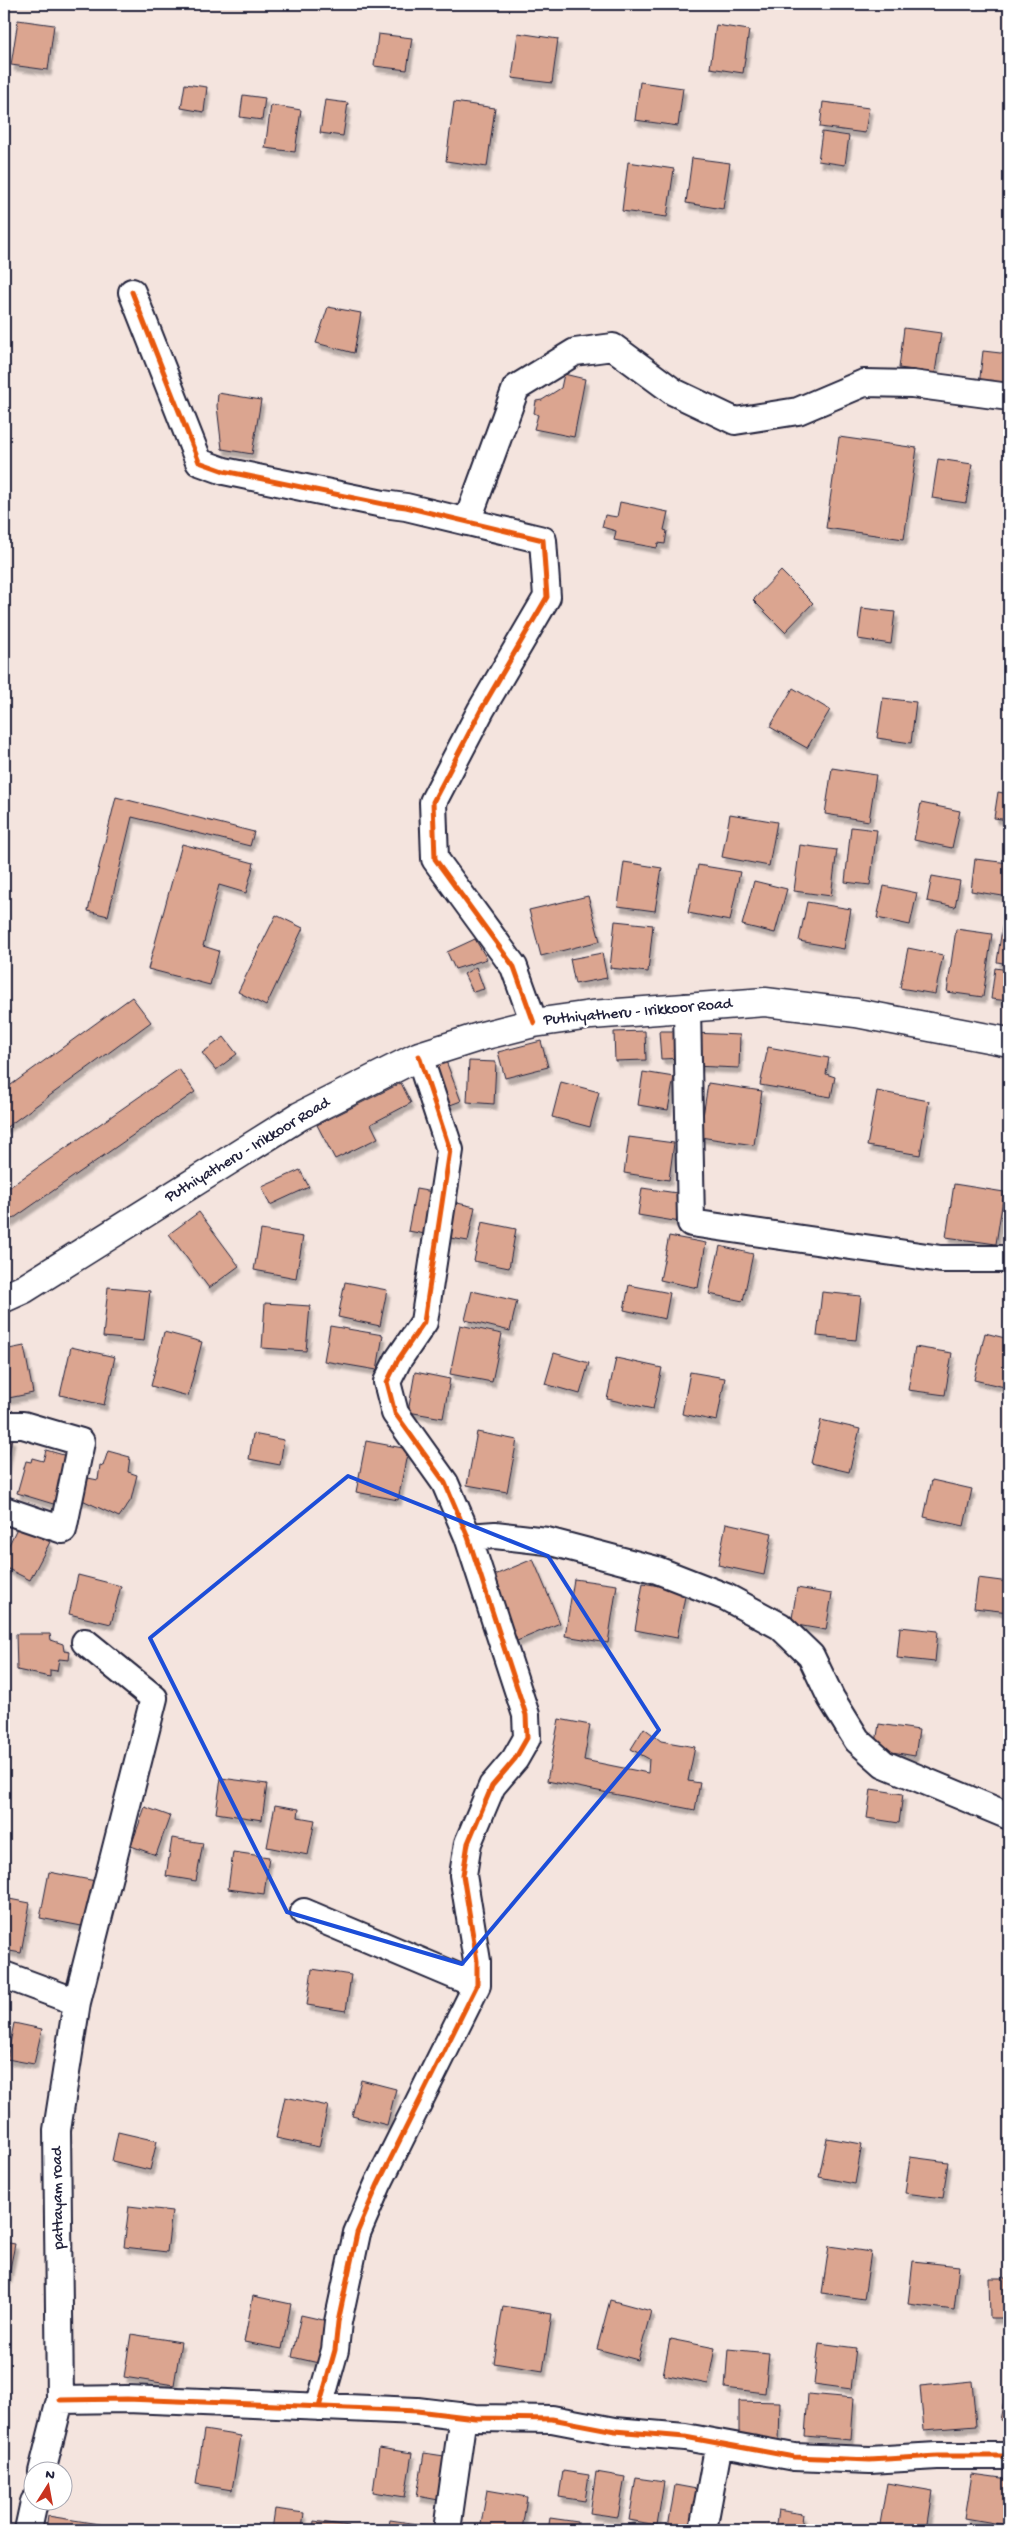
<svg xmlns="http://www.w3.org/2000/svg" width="1013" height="2534" viewBox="0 0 1013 2534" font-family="'Gochi Hand',sans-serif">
  <defs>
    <filter id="shadow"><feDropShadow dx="3" dy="5.5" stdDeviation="1" flood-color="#0004"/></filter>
  </defs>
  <rect width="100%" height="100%" fill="#f4e4de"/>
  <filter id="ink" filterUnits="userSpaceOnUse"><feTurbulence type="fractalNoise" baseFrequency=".02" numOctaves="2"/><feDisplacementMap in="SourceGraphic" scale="10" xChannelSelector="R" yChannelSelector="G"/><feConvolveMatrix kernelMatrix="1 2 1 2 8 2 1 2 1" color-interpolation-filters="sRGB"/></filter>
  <g filter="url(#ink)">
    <path fill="#dba590" stroke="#22223b" filter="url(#shadow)" d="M18 20 54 25 48 70 11 65Z
      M716 25 749 30 743 73 710 68Z
      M518 33 558 39 552 83 512 78Z
      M378 34 412 38 407 70 374 66Z
      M640 82 683 88 678 126 635 120Z
      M185 84 207 87 204 112 181 108Z
      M243 95 265 98 262 120 240 117Z
      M325 100 348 103 343 136 320 133Z
      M454 102 495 108 487 167 446 161Z
      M823 102 869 108 865 133 820 127Z
      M271 105 301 110 295 152 265 148Z
      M822 132 849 136 845 165 818 161Z
      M692 158 730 163 723 209 686 203Z
      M628 162 674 169 667 217 622 211Z
      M328 307 361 313 354 353 316 343Z
      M904 328 941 333 935 373 899 368Z
      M983 351 1009 354V390L979 386Z
      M564 374 585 379 574 437 534 429 538 415 534 413 536 401 542 400 561 388Z
      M218 393 261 400 252 454 222 449 217 406Z
      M839 437 917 448 904 539 826 528Z
      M938 459 972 464 966 503 932 498Z
      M620 502 668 512 664 530 667 531 665 544 658 543 657 548 614 540 616 531 602 527 605 515 617 517Z
      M781 571 813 603 785 632 753 600Z
      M862 608 895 612 891 644 858 639Z
      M793 688 830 710 807 748 770 727Z
      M883 698 916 702 911 743 877 738Z
      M832 768 876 775 869 821 825 814Z
      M998 792 1009 794V820L994 818Z
      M116 797 254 832 250 846 132 817 108 916 88 911Z
      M921 803 960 811 952 848 914 840Z
      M730 814 777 822 769 866 722 857Z
      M851 827 877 830 870 885 845 882Z
      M182 844 254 863 246 893 219 885 203 946 219 951 210 985 148 969Z
      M800 845 837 850 831 896 794 891Z
      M975 859 1009 863V897L971 891Z
      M624 862 662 868 655 911 618 906Z
      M698 865 740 872 730 921 688 913Z
      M932 876 960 881 955 907 927 901Z
      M754 881 787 889 775 933 742 925Z
      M884 886 917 893 910 925 877 918Z
      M588 896 600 941 541 956 529 910Z
      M807 902 851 909 844 949 799 941Z
      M1005 908 1009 909V964L997 962Z
      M276 915 303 928 266 1006 238 992Z
      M615 921 653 925 648 972 610 968Z
      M956 929 992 934 983 997 947 992Z
      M475 939 487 959 455 969 447 952Z
      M908 948 943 955 935 994 900 988Z
      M602 953 607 978 575 984 570 959Z
      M476 967 484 989 473 992 464 974Z
      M995 968 1009 970V1001L991 999Z
      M132 997 151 1022 4 1129V1090Z
      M645 1031 646 1060 615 1061 614 1032Z
      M659 1031H682L683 1058 661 1059Z
      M694 1033 740 1035 739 1068 693 1066Z
      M224 1037 237 1054 216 1070 202 1053Z
      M541 1041 548 1067 505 1078 498 1052Z
      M768 1047 829 1058 826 1074 835 1077 831 1097 760 1085Z
      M446 1061 461 1101 442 1108 427 1068Z
      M469 1061 496 1062 494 1104 467 1102Z
      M179 1069 195 1092 4 1225V1191Z
      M643 1072 674 1077 668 1110 638 1105Z
      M561 1082 599 1092 590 1127 552 1117Z
      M401 1083 411 1103 371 1124 378 1138 335 1159 317 1125Z
      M708 1083 762 1091 754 1145 700 1137Z
      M877 1091 929 1101 920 1155 867 1146Z
      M629 1137 674 1143 669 1180 624 1173Z
      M300 1170 309 1187 270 1205 262 1187Z
      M954 1184 1004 1192 996 1244 946 1237Z
      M642 1188 684 1194 680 1222 638 1215Z
      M416 1189 439 1193 431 1235 408 1231Z
      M453 1202 475 1207 468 1241 445 1237Z
      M199 1212 239 1266 209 1288 169 1234Z
      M482 1222 516 1229 509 1268 474 1261Z
      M261 1230 303 1237 296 1278 254 1270Z
      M669 1236 706 1243 698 1288 660 1280Z
      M720 1246 753 1254 743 1301 709 1294Z
      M345 1282 387 1290 380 1326 338 1317Z
      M629 1285 670 1293 665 1319 624 1310Z
      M108 1287 150 1291 144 1341 103 1337Z
      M472 1291 517 1301 510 1331 465 1320Z
      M822 1292 861 1296 856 1340 817 1336Z
      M265 1303 310 1306 306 1351 262 1348Z
      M460 1325 502 1334 492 1382 450 1374Z
      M330 1326 383 1335 377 1370 324 1361Z
      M164 1332 202 1342 188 1396 151 1386Z
      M985 1333 1009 1339V1388L974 1380Z
      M24 1346 33 1393 4 1399V1350Z
      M71 1347 115 1357 104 1405 60 1395Z
      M915 1347 952 1353 945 1395 908 1390Z
      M554 1353 589 1363 580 1394 545 1384Z
      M616 1358 662 1368 653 1409 607 1399Z
      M415 1372 450 1379 443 1418 408 1412Z
      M690 1372 725 1378 717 1421 682 1414Z
      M821 1420 860 1429 849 1472 811 1463Z
      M477 1432 517 1440 507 1492 467 1485Z
      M253 1434 284 1440 280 1465 249 1459Z
      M4 1436 12 1438 6 1470 4 1469Z
      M366 1441 408 1449 398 1500 356 1492Z
      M46 1450 74 1458 60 1506 17 1493 26 1461 31 1462 32 1458 43 1461Z
      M108 1451 130 1457 128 1472 137 1475 131 1500 119 1517 80 1499 88 1478 98 1480 100 1465 103 1466Z
      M932 1480 972 1489 964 1526 924 1517Z
      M726 1523 772 1533 764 1575 718 1565Z
      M18 1526 50 1542 30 1580 4 1567V1555Z
      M533 1559 560 1623 517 1641 490 1577Z
      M78 1575 121 1586 111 1624 69 1614Z
      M978 1578 1009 1582V1612L974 1608Z
      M574 1579 617 1585 608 1643 565 1636Z
      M643 1583 686 1591 677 1638 635 1630Z
      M797 1588 832 1594 826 1630 791 1624Z
      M900 1627 938 1631 935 1662 897 1658Z
      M16 1634H50L51 1640 63 1644 64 1651 70 1652 69 1660 59 1659 57 1671 50 1670V1677L17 1670Z
      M559 1719 590 1725 584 1760 648 1773 649 1759 631 1749 644 1728 661 1741 695 1747 688 1781 700 1783 695 1810 547 1781Z
      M879 1724 919 1730 915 1756 875 1749Z
      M221 1778 267 1784 262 1820 216 1813Z
      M871 1789 903 1794 899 1823 867 1818Z
      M275 1805 299 1809 298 1817 315 1820 308 1855 267 1847Z
      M145 1807 170 1816 156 1855 131 1846Z
      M172 1838 203 1843 196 1881 166 1876Z
      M233 1852 269 1857 264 1894 228 1889Z
      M49 1872 101 1882 92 1928 40 1918Z
      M4 1898 30 1903 21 1953 4 1950Z
      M312 1969 351 1975 346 2011 307 2005Z
      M14 2023 42 2029 34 2064 7 2059Z
      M361 2080 396 2089 387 2125 352 2116Z
      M285 2097 328 2106 319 2147 276 2138Z
      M4 2105H7L4 2126Z
      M118 2132 157 2141 150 2170 112 2161Z
      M827 2138 862 2144 855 2184 819 2177Z
      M910 2157 948 2162 943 2198 905 2193Z
      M129 2206 172 2211 167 2252 124 2247Z
      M4 2242 15 2244 8 2279 4 2278Z
      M829 2246 871 2252 864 2299 822 2293Z
      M913 2261 959 2266 954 2310 908 2304Z
      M989 2278H1009V2318H990Z
      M253 2296 291 2304 282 2349 244 2342Z
      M610 2300 651 2311 638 2360 597 2349Z
      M503 2306 552 2314 543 2371 494 2363Z
      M301 2315 332 2322 323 2364 292 2357Z
      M131 2334 181 2342 174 2385 124 2377Z
      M670 2339 715 2348 708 2384 663 2375Z
      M819 2343 856 2348 851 2389 814 2384Z
      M728 2349 769 2353 765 2393 725 2388Z
      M972 2381 976 2426 924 2430 920 2386Z
      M1006 2390 1009 2391V2422L1000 2420Z
      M808 2394 854 2398 851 2440 805 2436Z
      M739 2401 780 2402 779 2443 739 2442Z
      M204 2430 241 2436 232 2490 196 2484Z
      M379 2448 412 2453 405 2497 373 2492Z
      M424 2453 451 2457 444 2501 417 2496Z
      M563 2471 589 2475 585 2501 559 2497Z
      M596 2472 625 2477 618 2517 590 2513Z
      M972 2474 1009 2479 1006 2525 965 2518Z
      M636 2478 664 2482 657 2525 629 2520Z
      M887 2483 933 2491 927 2530H879Z
      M675 2485 702 2490 696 2530 668 2528Z
      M487 2490 527 2497 522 2530H480Z
      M275 2509 304 2513 302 2530H272Z
      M778 2510 803 2514 801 2530H775Z
      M48 2516 105 2525 104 2530H46Z
      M550 2518 578 2522 577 2530H548Z
      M390 2520 439 2527 438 2530H388Z
      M314 2521 349 2526 348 2530H313Z"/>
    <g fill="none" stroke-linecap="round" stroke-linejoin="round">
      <g stroke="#22223b" stroke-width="30">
        <path id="minor" d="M132 292 199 462 224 471 383 504 406 507 543 540 547 597 481 710 433 802 435 859 514 967 534 1023
          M467 522 516 388 575 352 613 347 674 392 735 421 798 411 864 383 912 384 1009 397
          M687 1007 691 1223 941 1259H1009
          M4 1425H23L81 1442 63 1530 4 1510
          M468 1537 495 1535 547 1541 657 1570 726 1597 780 1626 811 1656 831 1698 857 1740 884 1764 1009 1816
          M304 1912 477 1985
          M4 1975 77 2002 57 2130 60 2400 42 2472
          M77 2002 154 1698 85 1642
          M60 2400 127 2399 253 2404 417 2411 475 2418 552 2419 615 2431 685 2437 794 2457 870 2460 937 2456H1009
          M319 2407 335 2350 338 2322 357 2233 378 2184 477 1985V1961L463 1875 468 1843 492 1786 515 1759 527 1738 526 1715 468 1537 445 1483 395 1413 387 1382 398 1360 424 1322 450 1150 419 1056
          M28 2530 34 2502
          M447 2530 463 2416
          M703 2530 719 2443"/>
      </g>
      <g stroke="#22223b" stroke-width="31">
        <path id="secondary" d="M4 1298 24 1289 300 1116 419 1056 482 1036 534 1023 591 1015 765 1002 856 1013 1009 1042"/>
      </g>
      <use href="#minor" stroke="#fff" stroke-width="26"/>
      <use href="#secondary" stroke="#fff" stroke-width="28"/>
      <g stroke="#fff" stroke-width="8">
        <path id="cycleway" d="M132 292 199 462 224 471 383 504 406 507 543 540 547 597 481 710 433 802 435 859 514 967 534 1023
          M60 2400 127 2399 253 2404 417 2411 475 2418 552 2419 615 2431 685 2437 794 2457 870 2460 937 2456H1009
          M319 2407 335 2350 338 2322 357 2233 378 2184 477 1985V1961L463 1875 468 1843 492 1786 515 1759 527 1738 526 1715 468 1537 445 1483 395 1413 387 1382 398 1360 424 1322 450 1150 419 1056"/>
      </g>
      <use href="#cycleway" stroke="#e8590c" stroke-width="5"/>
    </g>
  </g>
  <path fill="none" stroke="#1d4ed8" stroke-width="4" stroke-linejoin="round" d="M348 1476 548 1556 659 1730 462 1964 287 1912 150 1638Z"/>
  <g text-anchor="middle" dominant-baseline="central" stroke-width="5" stroke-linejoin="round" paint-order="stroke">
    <g font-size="16" fill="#22223b" stroke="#fff">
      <text transform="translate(638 1013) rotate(-5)">Puthiyatheru - Irikkoor Road</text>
      <text transform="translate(248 1151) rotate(-31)">Puthiyatheru - Irikkoor Road</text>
      <text transform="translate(59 2198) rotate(-91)">pattayam road</text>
    </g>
  </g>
  <rect width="1013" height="2534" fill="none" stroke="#fff" stroke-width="20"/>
  <rect x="10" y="10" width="993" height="2514" fill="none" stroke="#22223b" stroke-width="2" filter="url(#ink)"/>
  <g transform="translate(48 2486) rotate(11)"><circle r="24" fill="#ffffff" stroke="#a7a7b1"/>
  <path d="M0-4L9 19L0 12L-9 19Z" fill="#c8321e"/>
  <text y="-8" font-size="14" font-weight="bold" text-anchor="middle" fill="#22223b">N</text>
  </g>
</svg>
